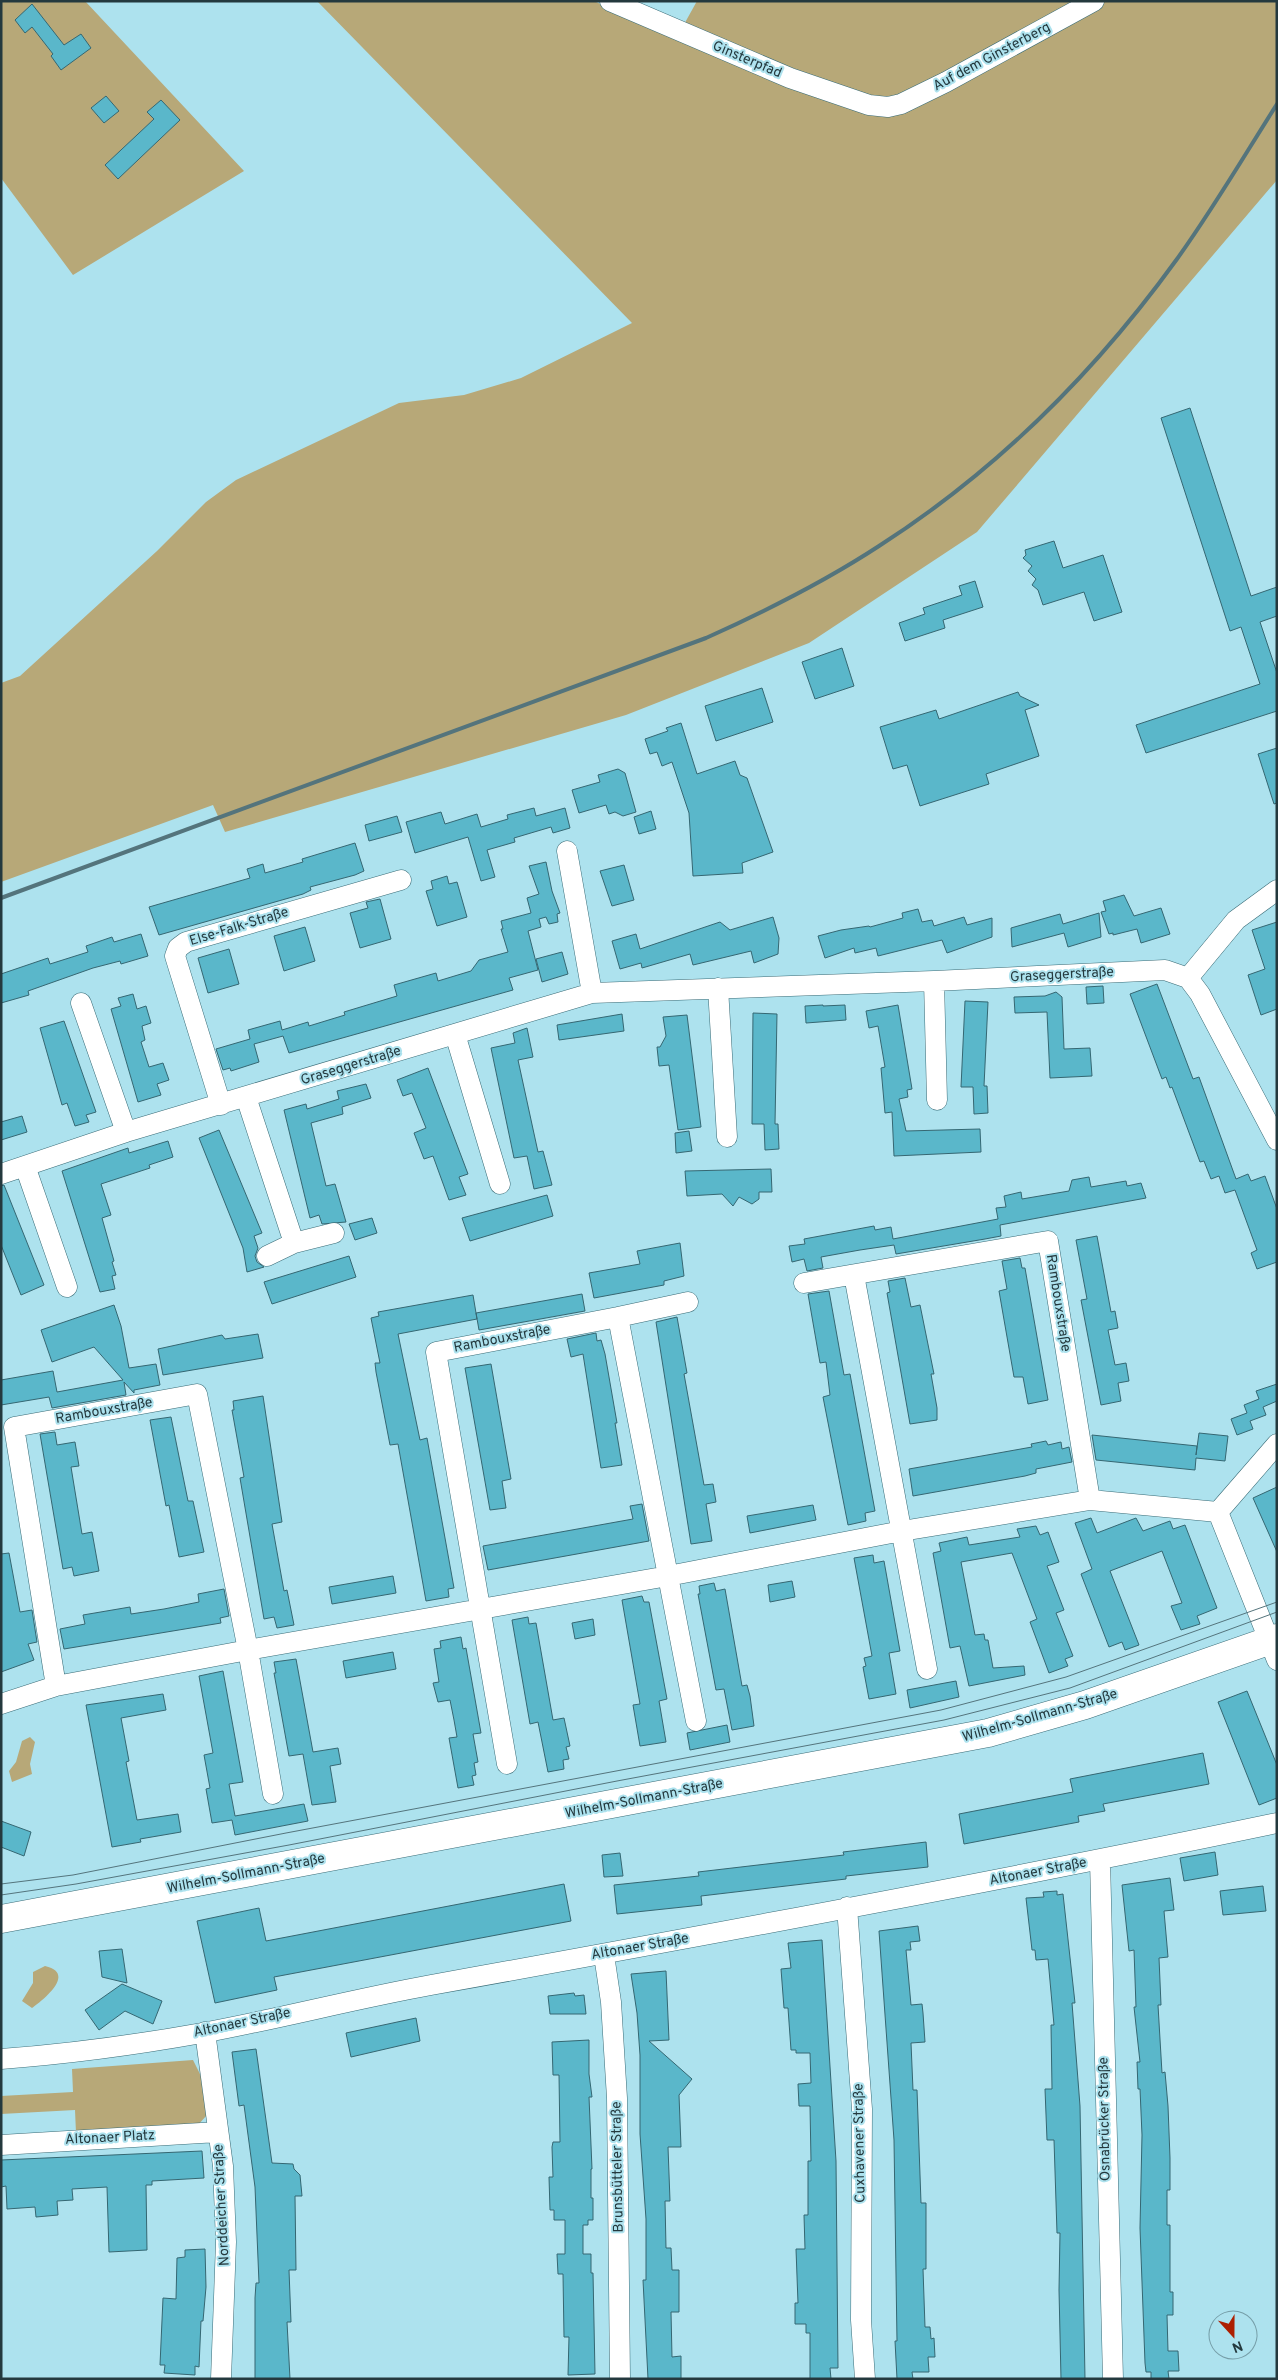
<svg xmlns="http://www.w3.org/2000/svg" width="1278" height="2380" viewBox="0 0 1278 2380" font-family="Overpass,sans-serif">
  <rect width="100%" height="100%" fill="#ade2ee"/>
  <path fill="#b7a878" d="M1 1H85L244 171 73 275 1 178Z
    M317 1H594L674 38 868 113 1101 1H1277V180L977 532 809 643 626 715 225 832 213 805 1 882V683L20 676 157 551 206 502 236 480 399 403 464 395 521 378 632 323Z
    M697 1H1086L1009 44 882 102 682 28Z
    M30 1737 35 1742 30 1764 32 1774 12 1782 9 1771 16 1762 22 1741Z
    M45 1966C77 1973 43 2000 32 2008L22 2001 33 1983V1972Z
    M193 2060 203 2080 207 2115 197 2126 76 2133 75 2110 1 2114V2096L73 2092 72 2069Z"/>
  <path fill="#5ab7ca" stroke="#356772" d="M32 4 64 45 81 34 91 48 61 70 51 56 53 54 32 27 25 33 15 20Z
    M106 96 119 111 104 123 91 108Z
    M161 100 180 120 118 179 105 165 154 119 147 112Z
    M1190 408 1251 596 1277 587V616L1260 622 1277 673V711L1146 753 1136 725 1260 684 1241 627 1230 631 1161 418Z
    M1054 541 1063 568 1103 555 1122 612 1094 621 1084 592 1043 605 1038 590 1032 585 1036 579 1028 571 1032 566 1023 558 1026 555 1025 550Z
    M975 581 983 607 943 620 945 628 905 641 899 623 925 614 923 608 962 595 959 586Z
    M842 648 854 686 815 699 802 662Z
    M762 688 773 722 716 741 705 706Z
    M1018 692 1020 696 1039 705 1025 710 1039 756 986 774 989 784 920 806 907 765 893 769 880 727 936 710 939 719Z
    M681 723 697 774 735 761 740 775 747 778 773 852 742 863 743 873 693 876 689 813 672 762 662 766 657 752 650 754 645 739 668 731 666 728Z
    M1277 748V803L1274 804 1258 754Z
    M618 769 625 773 636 812 623 816 615 812 609 814 606 805 579 813 572 790 600 782 598 775Z
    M534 808 536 816 565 808 570 828 553 833 551 827 514 838 515 842 487 850 495 877 481 881 468 837 415 853 406 822 441 812 445 824 477 814 481 827 508 819 507 815Z
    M651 811 656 829 639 834 634 817Z
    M397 816 402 832 369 841 365 825Z
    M355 843 364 871 355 875 310 887 311 890 303 894 159 935 149 907 250 878 247 869 263 864 265 873 303 862 302 859Z
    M546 862 552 891 560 913 557 914 558 922 549 924 546 917 539 919 541 927 528 931 538 970 509 978 513 990 289 1053 283 1036 254 1044 259 1062 231 1071 230 1068 223 1070 216 1049 250 1039 248 1030 280 1021 282 1030 308 1022 309 1026 345 1015 344 1012 397 996 394 985 436 973 438 981 471 971 479 960 508 952 501 929H503L501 921 531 913 527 898 539 894 529 866Z
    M624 865 634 900 612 906 600 871Z
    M447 876 449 884 457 882 467 917 437 926 426 891 433 889 431 881Z
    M1124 895 1134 916 1161 908 1170 934 1141 943 1137 929 1113 935V933L1109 934 1101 912 1106 911 1103 901Z
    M380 899 391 939 360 948 350 913 368 908 366 902Z
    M918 909 922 922 932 920 934 926 964 917 967 925 992 918V937L947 953 942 940 878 956 876 948 855 953 854 948 825 958 818 936 841 930 869 926 870 927 903 918 902 913Z
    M1099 913 1101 937 1068 947 1064 933 1012 947 1011 928 1060 914 1063 924Z
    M773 917 779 938 778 954 754 963 751 951 693 965 690 954 642 968 641 963 620 969 612 941 636 934 640 949 720 922 730 930Z
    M1277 922V1009L1261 1015 1248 975 1265 969 1252 930Z
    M305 927 315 961 284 971 274 936Z
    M141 934 148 956 121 964 120 961 93 968 28 991 29 995 1 1003V974L48 958 50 964 88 952 86 946 112 937 114 942Z
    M229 949 239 984 208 993 198 958Z
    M562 952 568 974 542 982 536 959Z
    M1157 984 1193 1079 1199 1077 1236 1179 1248 1174 1251 1181 1265 1176 1277 1209V1262L1257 1269 1251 1253 1257 1250 1235 1190 1225 1193 1219 1176 1211 1179 1204 1161 1200 1162 1172 1087 1170 1088 1166 1077 1162 1079 1130 994Z
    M1103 986 1104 1003 1087 1004 1086 987Z
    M1056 992 1062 997 1064 1049 1090 1048 1092 1076 1050 1078 1047 1012 1015 1013 1014 997 1045 996Z
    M133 994 137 1009 146 1006 151 1023 142 1026 145 1040 141 1042 149 1067 163 1063 169 1080 157 1084 161 1095 138 1102 111 1009 121 1006 118 998Z
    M965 1001 988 1002 984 1086H987L988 1113 974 1114 973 1087H961Z
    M823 1005V1006L845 1005 846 1020 806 1023 805 1006Z
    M898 1005 912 1089 907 1090 908 1097 899 1099 906 1131 980 1129 981 1152 894 1156 892 1112 885 1113 881 1068 885 1067 878 1026 869 1028 866 1011Z
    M753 1013 777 1014 775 1124H778L779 1149 765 1150 764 1124H752Z
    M622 1014 624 1031 559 1040 557 1025Z
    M687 1015 701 1127 678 1130 669 1065 659 1066 657 1047H660L666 1036 663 1017Z
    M64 1021 96 1112 86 1115 89 1122 75 1126 67 1103 62 1105 40 1028Z
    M527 1028 533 1057 518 1060 538 1152 543 1151 552 1185 534 1189 527 1156 514 1158 491 1048 515 1043 513 1033Z
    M428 1068 468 1174 459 1177 466 1195 449 1200 433 1156 424 1159 414 1133 426 1128 412 1093 403 1096 397 1080Z
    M366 1084 371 1098 342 1107 343 1114 311 1123 326 1186 335 1184 346 1222 322 1224 319 1215 310 1218 284 1110 306 1104 307 1109 339 1099 337 1091Z
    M22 1116 27 1132 1 1140V1122Z
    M219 1130 262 1233 254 1236 258 1248 255 1256 257 1262 264 1267 247 1272 243 1248 199 1138Z
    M689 1131 692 1151 676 1153 675 1133Z
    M168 1141 173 1157 149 1165 150 1168 101 1184 111 1215 102 1218 114 1261 112 1262 116 1275 112 1276 115 1289 100 1292 62 1171 128 1148 129 1153Z
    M771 1169 772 1192H759V1199L752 1204 739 1197 733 1206 722 1194 687 1196 685 1171Z
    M1089 1177 1091 1187 1126 1181 1127 1186 1141 1183 1146 1198 1000 1225 1001 1236 985 1239 896 1254 894 1245 860 1250 821 1257 823 1268 807 1271 804 1259 792 1262 789 1246 805 1244 804 1239 874 1226 875 1230 891 1227 893 1239 998 1219 996 1208 1006 1207 1004 1196 1021 1192 1022 1199 1069 1191 1072 1180Z
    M4 1185 44 1285 21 1295 1 1245V1186Z
    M547 1195 553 1216 470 1241 462 1218Z
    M372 1218 377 1233 355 1240 349 1224Z
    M1097 1236 1111 1312 1115 1311 1118 1328 1108 1330 1115 1365 1126 1363 1129 1381 1118 1383 1121 1401 1101 1405 1081 1300 1087 1299 1076 1240Z
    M680 1243 684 1276 664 1281V1285L594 1298 589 1273 640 1264 637 1251Z
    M349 1256 356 1277 272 1304 264 1282Z
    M1020 1258 1022 1268H1025L1048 1400 1028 1404 1023 1377H1014L999 1291 1007 1289 1002 1261Z
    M905 1278 911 1307 920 1305 934 1374H931L937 1408V1420L910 1424 887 1293 890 1292 888 1281Z
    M829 1291 844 1375 850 1374 875 1511 865 1513 866 1521 848 1525 823 1397 830 1395 826 1362 820 1363 808 1294Z
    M582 1294 585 1311 479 1330 476 1313Z
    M473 1295 477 1319 398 1334 420 1440 427 1438 454 1588 448 1589 449 1597 426 1601 398 1444 390 1445 376 1372 375 1363H380L371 1318 379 1316 378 1312Z
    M114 1305 121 1326 129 1368 156 1364 160 1385 134 1390V1393L124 1382 126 1395 52 1408 49 1397 1 1405V1380L53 1371 57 1392 123 1380 94 1347 52 1362 41 1330Z
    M677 1317 687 1373 684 1374 704 1485 713 1484 716 1502 706 1504 712 1541 691 1544 656 1322Z
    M596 1333 597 1341 601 1340 605 1354 617 1423H615L622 1465 601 1468 583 1354 571 1357 567 1339Z
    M258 1334 263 1358 163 1375 158 1349 222 1335 225 1339Z
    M491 1364 511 1479 502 1481 506 1508 490 1510 465 1368Z
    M1277 1384V1401L1263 1407 1266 1415 1250 1421 1253 1429 1237 1435 1231 1419 1247 1413 1244 1405 1259 1399 1256 1391Z
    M263 1396 282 1522 272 1524 284 1591 287 1590 294 1625 277 1628 274 1617 264 1619 240 1478 244 1477 232 1410H234L233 1401Z
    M171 1417 188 1501H193L204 1552 179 1557 169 1505 166 1506 150 1420Z
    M55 1432 57 1445 75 1442 79 1466 71 1467 82 1534 92 1532 99 1571 74 1576 72 1567 63 1569 40 1434Z
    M1199 1433 1228 1436 1225 1461 1196 1458 1195 1470 1096 1460 1092 1435 1197 1446 1196 1455Z
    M1046 1441 1048 1445 1061 1442 1062 1449 1069 1447 1072 1462 1036 1469V1473L1025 1476 913 1496 909 1469 1032 1447 1031 1444Z
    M1277 1487V1552L1253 1498Z
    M642 1504 649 1541 488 1570 483 1546 633 1519 630 1506Z
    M813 1505 816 1520 750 1533 747 1516Z
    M1091 1518 1097 1533 1136 1518 1143 1531 1170 1521 1173 1529 1185 1525 1217 1608 1197 1616 1200 1624 1181 1630 1171 1606 1182 1603 1162 1551 1110 1571 1139 1645 1125 1650 1122 1642 1109 1647 1081 1574 1092 1569 1075 1523Z
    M1036 1526 1040 1535 1048 1532 1059 1562 1047 1566 1064 1610 1056 1613 1073 1656 1065 1659 1068 1666 1049 1673 1030 1622 1037 1619 1012 1553 961 1562 975 1635 984 1634 985 1640H988L993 1668 1024 1666 1025 1675 969 1686 960 1646 950 1648 933 1553 941 1551 939 1543 967 1537 969 1545 1020 1537 1017 1529Z
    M9 1553 20 1612 32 1610 37 1642 28 1644 34 1660 1 1672V1554Z
    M873 1555 874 1563 884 1561 900 1651 889 1653 896 1694 869 1699 863 1667 866 1666 864 1658 872 1656 854 1558Z
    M393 1576 396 1593 332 1604 329 1587Z
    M792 1581 795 1597 770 1602 768 1585Z
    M714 1583 716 1591 725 1589 742 1686 747 1685 750 1696 754 1726 732 1730 724 1689 716 1690 698 1594H700L699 1586Z
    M224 1589 229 1616 220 1618 221 1623 64 1649 60 1629 85 1624 83 1615 130 1607 131 1614 164 1609 199 1602 198 1594Z
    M642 1596 644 1602H649L667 1699 659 1701 666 1742 640 1746 633 1705 640 1704 622 1600Z
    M528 1617 529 1624 536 1623 553 1720 564 1718 570 1746 566 1747 569 1759 563 1760 564 1769 548 1772 538 1722 530 1724 512 1620Z
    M593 1619 595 1635 575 1639 572 1623Z
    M461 1637 463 1649 466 1648 481 1733 473 1734 478 1762 474 1763 476 1775 472 1776 474 1785 458 1788 449 1738 457 1737 454 1720 450 1700 438 1702 433 1683 439 1682 434 1649 441 1648 440 1641Z
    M393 1652 396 1669 346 1678 343 1661Z
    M296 1659 313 1752 338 1748 341 1764 330 1766 336 1802 312 1805 303 1754 289 1756 274 1673H276L274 1662Z
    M223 1671 243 1782 229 1784 235 1816 304 1804 308 1821 235 1835 232 1820 212 1823 206 1789 210 1788 204 1755 213 1753 199 1676Z
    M956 1681 959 1697 910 1708 907 1690Z
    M1247 1691 1277 1765V1798L1259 1805 1218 1702Z
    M163 1694 166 1710 121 1718 129 1761 126 1762 137 1820 178 1814 181 1832 140 1839 141 1842 112 1847 86 1705Z
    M727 1725 730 1742 690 1750 687 1733Z
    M1203 1753 1209 1784 1103 1804 1105 1811 1078 1816 1079 1822 964 1844 959 1814 1073 1792 1070 1779Z
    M1 1821 31 1832 24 1856 1 1847Z
    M926 1842 928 1867 846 1876V1879L701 1896 702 1905 617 1914 614 1885 699 1876 698 1872 844 1855 843 1852Z
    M1215 1852 1218 1875 1184 1881 1180 1858Z
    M620 1853 623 1876 604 1877 602 1855Z
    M1170 1878 1174 1910 1164 1911 1168 1957 1159 1958 1161 2005H1158L1162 2073 1165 2072 1168 2106 1170 2158V2190H1167V2225H1170V2292H1173V2315H1167L1168 2351H1178L1179 2371H1168L1169 2379H1151V2372H1146L1145 2363 1140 2228 1142 2135 1140 2089H1138L1137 2062H1140L1134 2007H1136L1134 1950 1129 1951 1122 1885Z
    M564 1884 571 1921 274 1977 277 1990 215 2003 197 1921 259 1908 266 1941Z
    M1263 1886 1266 1911 1223 1915 1220 1891Z
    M1057 1891V1895L1063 1894 1075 2003H1072L1080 2106 1085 2379H1061L1059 2290 1060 2233H1057L1054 2140H1047L1045 2089H1052L1051 2025H1054L1048 1959 1036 1960 1035 1950H1032L1026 1898 1044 1897 1043 1892Z
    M918 1926 920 1941 910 1942 911 1950H906L911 2005 922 2004 923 2013 925 2042 911 2043 913 2090H917L921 2203H926V2269H923L925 2327H930L931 2339 934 2338 935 2357H928L929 2372H912L913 2379H897L895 2341H897L894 2140 879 1931Z
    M822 1940 836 2161 838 2368H830L831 2379H810V2333H806V2324H795V2303H798L796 2249H805L804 2215H808V2161H811L810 2106H799L798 2084 811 2083 810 2053H796V2050H791L788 2008H784L781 1969 791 1968 788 1943Z
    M122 1949 127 1983 102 1977 99 1951Z
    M666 1971 669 2040 649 2041 692 2079 679 2095 681 2147H668L670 2201H665L666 2248H671L672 2270H679V2312H671L672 2357 681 2356V2379H648L643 2280H646V2219L640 2134V2055L637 2013 631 1974Z
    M122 1984 162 2001 153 2024 125 2011 99 2030 85 2010Z
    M574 1993 575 1996 584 1995 586 2014H550L548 1996Z
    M416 2018 420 2041 351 2057 346 2033Z
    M589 2040V2074L592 2097H589L592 2169H591V2198H593V2220H588V2225H583V2254H591V2273H593L595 2374 568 2375 569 2337H564L563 2274H558L557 2254H565V2220H554V2210H550L549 2177H553L552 2147 553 2142H560L559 2075H553L552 2042Z
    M256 2049 272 2163 293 2164 294 2169 300 2175 302 2196H295L296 2270H289L291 2322H287L290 2379H255V2298L256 2283H259L255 2187 244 2105 239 2106 232 2052Z
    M202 2151 204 2178 152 2181V2185H146L147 2250 109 2252 107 2187 72 2189 73 2200 57 2201 58 2215 36 2217 35 2207 7 2209 6 2186 1 2187V2160Z
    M205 2249 206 2287 203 2321H201L199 2367 195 2366V2375L164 2373 165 2365H160L163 2298 176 2299 177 2258 185 2257V2250Z"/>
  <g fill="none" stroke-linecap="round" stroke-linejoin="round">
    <g stroke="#3a6c77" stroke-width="21">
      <path id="street" d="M610 1 790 78 869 105 888 107 901 104 946 82 1094 1
        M567 851 592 993
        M1188 978 1200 994 1277 1140
        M934 981 937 1100
        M718 988 727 1137
        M81 1003 126 1132
        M455 1034 500 1184
        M246 1097 294 1243 334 1233
        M221 1105 175 956 178 948 186 942 401 880
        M25 1166 67 1287
        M1 1174 126 1132 592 993 934 981 1165 970 1188 978 1236 920 1277 890
        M267 1256 294 1243
        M854 1275 927 1669
        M804 1283 1048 1241 1090 1500
        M618 1317 688 1302
        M1218 1512 1277 1444
        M56 1686 14 1427 197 1394 248 1650 273 1794
        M1 1704 56 1686 248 1650 668 1576 902 1531 1090 1500 1218 1512 1277 1660
        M507 1764 436 1352 618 1317 696 1721
        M1100 1860 1113 2379
        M847 1907 862 2109 861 2320 865 2379
        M604 1955 611 2002 617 2098 620 2379
        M205 2032 223 2166 226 2242 221 2379
        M1 2059C69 2054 135 2045 202 2033 278 2019 354 1999 431 1985 714 1934 996 1882 1277 1823
        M1 2145 218 2132"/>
    </g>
    <g stroke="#3a6c77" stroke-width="29">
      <path id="secondary" d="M1 1919 988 1733 1085 1705 1277 1638"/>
    </g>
    <use href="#street" stroke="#fff" stroke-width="20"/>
    <use href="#secondary" stroke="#fff" stroke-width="28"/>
    <path stroke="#54747c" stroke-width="1" d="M1 1884 73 1875 286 1833 941 1710 1066 1677 1277 1602
      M1 1895 76 1884 289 1845 617 1781 944 1720 1070 1688 1277 1612"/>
    <path stroke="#54747c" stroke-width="4" d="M1 898 706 638C766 611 824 582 879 546 996 471 1096 371 1177 259 1213 209 1244 156 1277 104"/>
  </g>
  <g text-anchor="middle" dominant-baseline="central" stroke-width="4" stroke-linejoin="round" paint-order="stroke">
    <g font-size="14" fill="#24393e" stroke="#ade2ee">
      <text transform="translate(992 57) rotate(-28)">Auf dem Ginsterberg</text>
      <text transform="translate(747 60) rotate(23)">Ginsterpfad</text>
      <text transform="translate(239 927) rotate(-17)">Else-Falk-Straße</text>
      <text transform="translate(1062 975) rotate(-3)">Graseggerstraße</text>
      <text transform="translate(351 1066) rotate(-17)">Graseggerstraße</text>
      <text transform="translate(1058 1303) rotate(81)">Rambouxstraße</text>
      <text transform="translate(502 1339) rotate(-11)">Rambouxstraße</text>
      <text transform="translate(104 1411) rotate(-10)">Rambouxstraße</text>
      <text transform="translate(1040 1716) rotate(-16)">Wilhelm-Sollmann-Straße</text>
      <text transform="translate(644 1799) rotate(-11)">Wilhelm-Sollmann-Straße</text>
      <text transform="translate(1038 1872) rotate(-11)">Altonaer Straße</text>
      <text transform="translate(246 1874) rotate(-11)">Wilhelm-Sollmann-Straße</text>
      <text transform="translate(640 1947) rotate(-10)">Altonaer Straße</text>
      <text transform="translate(242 2023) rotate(-12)">Altonaer Straße</text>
      <text transform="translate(1105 2119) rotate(-91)">Osnabrücker Straße</text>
      <text transform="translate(110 2138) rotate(-3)">Altonaer Platz</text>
      <text transform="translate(860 2143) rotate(-91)">Cuxhavener Straße</text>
      <text transform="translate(618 2167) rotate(-91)">Brunsbütteler Straße</text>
      <text transform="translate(222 2205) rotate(-93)">Norddeicher Straße</text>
    </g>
  </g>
  <rect width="1278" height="2380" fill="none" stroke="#24393e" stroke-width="5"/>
  <g transform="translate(1233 2335) rotate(159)"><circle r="24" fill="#ade2ee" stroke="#769ea8"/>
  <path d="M0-4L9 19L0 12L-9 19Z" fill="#ad1f01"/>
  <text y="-8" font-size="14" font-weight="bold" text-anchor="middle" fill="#24393e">N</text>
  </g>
</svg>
